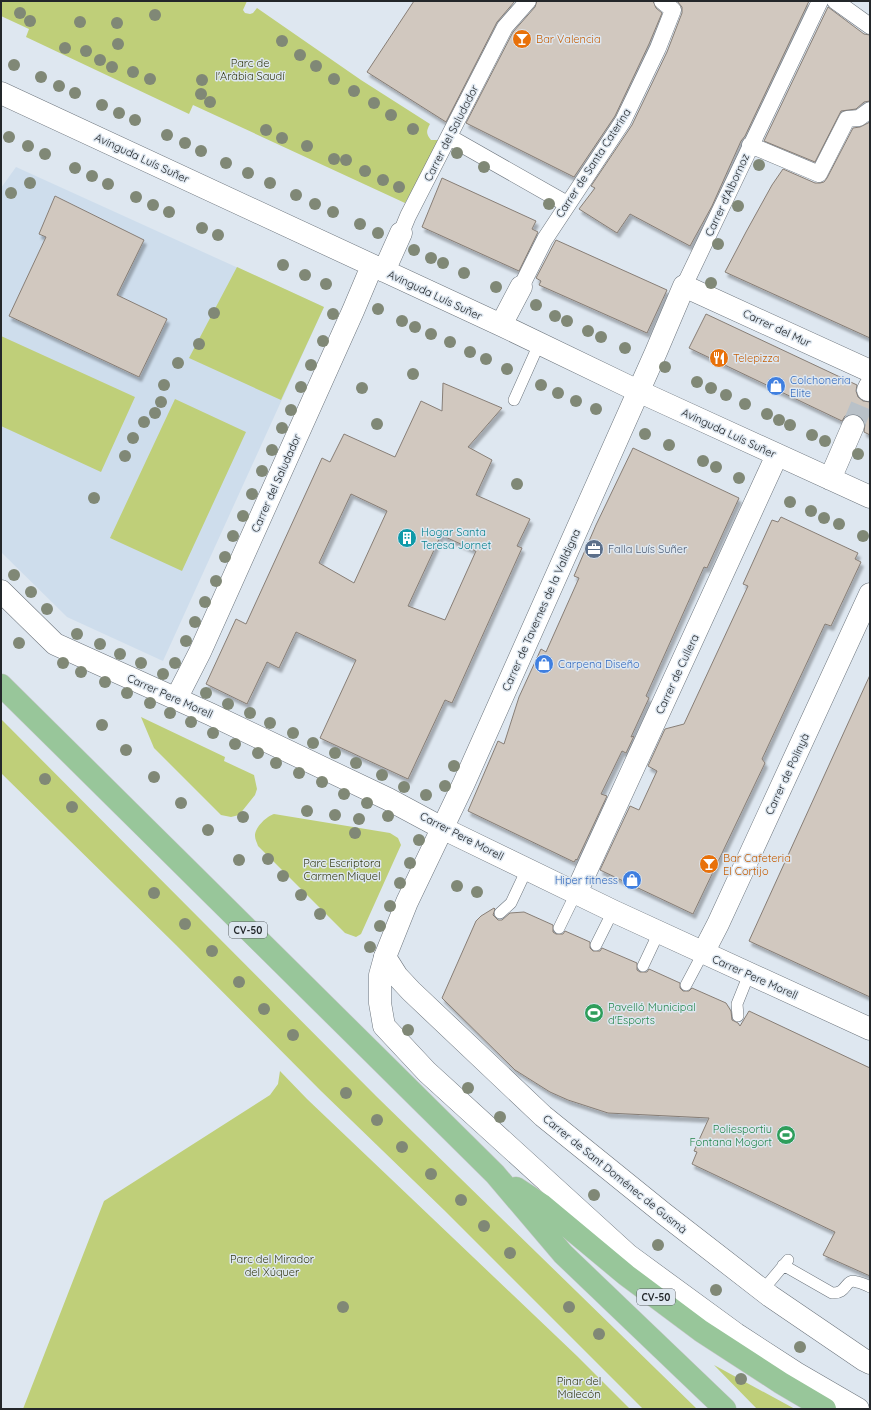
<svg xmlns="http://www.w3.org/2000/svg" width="871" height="1410" viewBox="0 0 871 1410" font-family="Quicksand,sans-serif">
  <defs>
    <filter id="shadow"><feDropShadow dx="2.5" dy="4.5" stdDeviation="1" flood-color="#0004"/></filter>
  </defs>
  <rect width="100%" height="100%" fill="#dee7f0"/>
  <path fill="#ceddec" d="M16 167 324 307 163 661 67 617 1 552V188Z"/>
  <path fill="#bfcf79" d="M1 1H247L243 10 245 13 250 14 253 13 257 8 361 80 430 124C426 131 426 134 431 140H438L442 137 405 203 193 105 189 114 26 37 29 29 1 16Z
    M237 267 324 307 281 400 189 358Z
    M1 336 135 397 101 472 1 426Z
    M175 399 246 432 182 571 110 538Z
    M141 717 225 757 224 761 254 775 257 789 255 795 239 815 231 817 221 815 154 748Z
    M1 719 376 1096 697 1409H643L444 1210 321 1091 176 945 1 773Z
    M274 814 390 833 398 838 401 845 361 934 356 937 345 933 258 846C257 843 255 839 255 836 255 827 267 816 274 814Z
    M280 1071 307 1099 577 1356 630 1409H23L104 1201 270 1095 278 1084Z
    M714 1365 795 1409H757Z"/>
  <path fill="#d1c8bf" stroke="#877e76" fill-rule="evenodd" filter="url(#shadow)" d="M414 1H515L497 22 446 122 367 72Z
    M537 1H653L656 8 662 13 649 44 615 116 574 177 466 123 513 32 535 7Z
    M677 1H809L745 136 741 141 712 206 690 246 630 214 617 233 579 209 595 188 591 186 632 125 667 52 682 13V7Z
    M828 7 864 34 870 35V101L864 102 856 109 841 111 815 162 764 141Z
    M870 122V338L725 272 746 232 772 185 783 169 815 183H820L824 182 827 178 853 128 860 127Z
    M442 178 536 221 532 229 538 232 519 271 422 227Z
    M55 196 144 240 117 295 167 319 139 377 9 316 46 237 39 234Z
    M556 240 667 290 647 333 539 285 541 281 536 278Z
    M706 314 857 385 856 391 858 397 863 401 870 402V435L864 432 865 424 863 419 858 415 851 414 845 416 842 421 689 348Z
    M443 383 502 408 468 447 492 460 476 495 530 519 517 546 522 548 452 703 445 700 408 779 320 738 356 660 296 632 279 668 267 662 247 704 206 684 236 619 246 624 322 458 330 462 344 434 395 457 421 401 442 411ZM351 494 387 511 354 583 319 563ZM441 535 476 551 445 620 408 606Z
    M633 448 739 498 707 568 704 567 646 696 649 698 631 737 634 736 626 753 622 751 601 794 607 796 577 860 576 859 574 862 468 811 498 741 504 744 519 697 541 649 546 652 579 578 574 576 596 525Z
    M781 517 858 553 855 559 861 562 831 626 825 624 762 759 765 763 693 914 600 870 630 806 639 810 657 771 648 766 665 729 684 724 748 586 743 584 772 520 778 522Z
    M870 675V997L749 941Z
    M494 908 495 909 493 915 498 920H502L510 913 524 912 553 925V932L556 934H563L565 931 590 942V948L593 951H600L602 948 637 963V970L640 972H647L649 969 680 983V988L683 991H689L692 988 726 1003 731 1011 732 1020 738 1023 740 1026 749 1011 870 1068V1276L823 1255 835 1232 692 1164 697 1152 694 1151 709 1118 608 1113 568 1100 550 1092 515 1070 442 998 476 921 481 916Z"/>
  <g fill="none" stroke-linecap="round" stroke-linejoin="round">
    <path stroke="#b9c1c8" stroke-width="22" stroke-dasharray="22 11" stroke-linecap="butt" d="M853 426 868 390"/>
    <g stroke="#6c747c" stroke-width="12">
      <path id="service" d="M514 400 539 344
        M500 913 511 903 527 869
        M559 928 576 893
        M596 945 613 911
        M643 966 659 932
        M686 985 703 953
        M738 1016 737 1004 749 974
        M783 1265 832 1293C848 1294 844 1278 857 1282 862 1283 866 1285 870 1287
        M763 1290 788 1260"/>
    </g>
    <g stroke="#6c747c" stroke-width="17">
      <path id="pedestrian" d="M835 1 870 26
        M449 137 567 204
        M750 145 819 174 847 119 859 118 870 110
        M401 233 408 216 505 27 528 1
        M684 286 820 1
        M521 287 545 239 623 121 658 48 673 10 662 1"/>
    </g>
    <g stroke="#6c747c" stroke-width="23">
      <path id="minor" d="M1 93 501 325 638 391 870 497
        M384 271 401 233
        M501 325 521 287
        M870 371 684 286 656 352 464 783 407 902 385 957 397 976 411 991 543 1116 663 1213 770 1296 864 1360 870 1363
        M868 390 870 386
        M830 479 853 426
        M1 591 55 644 210 714 388 799 442 828 613 911 870 1029
        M176 699 200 652 353 311 372 266
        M576 893 777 455
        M703 953 718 924 870 594"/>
    </g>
    <g stroke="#6c747c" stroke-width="23">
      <path id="tertiary" d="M385 957 380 975V1003L384 1026 427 1072 628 1255 736 1334 796 1373 858 1409"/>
    </g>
    <g stroke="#c6c7c8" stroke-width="23">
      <path id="primary" d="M1 685 495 1174 563 1254 725 1409
        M516 1188 542 1205 626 1275 701 1331 781 1383 825 1409"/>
    </g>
    <use href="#service" stroke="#fff" stroke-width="11"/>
    <use href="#pedestrian" stroke="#fff" stroke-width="16"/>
    <use href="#minor" stroke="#fff" stroke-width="22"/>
    <use href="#tertiary" stroke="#fff" stroke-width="22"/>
    <use href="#primary" stroke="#98c69a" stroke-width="22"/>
  </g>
  <g fill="#808876">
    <circle cx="20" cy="13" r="6"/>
    <circle cx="155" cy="15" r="6"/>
    <circle cx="30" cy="21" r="6"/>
    <circle cx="80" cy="22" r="6"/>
    <circle cx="117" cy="23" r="6"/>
    <circle cx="282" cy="41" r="6"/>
    <circle cx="118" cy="44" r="6"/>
    <circle cx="65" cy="48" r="6"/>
    <circle cx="86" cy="51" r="6"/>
    <circle cx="300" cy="55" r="6"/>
    <circle cx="100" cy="60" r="6"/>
    <circle cx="14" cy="65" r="6"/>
    <circle cx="316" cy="66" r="6"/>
    <circle cx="112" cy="67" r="6"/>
    <circle cx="133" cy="72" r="6"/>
    <circle cx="41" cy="77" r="6"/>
    <circle cx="150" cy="79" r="6"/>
    <circle cx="334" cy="79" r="6"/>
    <circle cx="202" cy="80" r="6"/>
    <circle cx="59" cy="86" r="6"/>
    <circle cx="354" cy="91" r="6"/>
    <circle cx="75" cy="93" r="6"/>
    <circle cx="201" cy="94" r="6"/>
    <circle cx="210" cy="102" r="6"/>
    <circle cx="374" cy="103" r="6"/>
    <circle cx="102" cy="105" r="6"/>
    <circle cx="119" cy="113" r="6"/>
    <circle cx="391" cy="115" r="6"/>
    <circle cx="135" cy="120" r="6"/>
    <circle cx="413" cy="129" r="6"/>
    <circle cx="266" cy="130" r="6"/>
    <circle cx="167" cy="135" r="6"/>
    <circle cx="9" cy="137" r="6"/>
    <circle cx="282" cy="138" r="6"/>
    <circle cx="185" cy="143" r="6"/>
    <circle cx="28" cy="146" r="6"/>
    <circle cx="307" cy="146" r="6"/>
    <circle cx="201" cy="151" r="6"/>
    <circle cx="457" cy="153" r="6"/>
    <circle cx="45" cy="154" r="6"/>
    <circle cx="334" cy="159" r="6"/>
    <circle cx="346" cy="160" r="6"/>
    <circle cx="226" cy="163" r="6"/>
    <circle cx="759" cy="165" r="6"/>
    <circle cx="484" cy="167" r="6"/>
    <circle cx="75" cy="168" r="6"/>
    <circle cx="365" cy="171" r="6"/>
    <circle cx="248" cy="173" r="6"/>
    <circle cx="92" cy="176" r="6"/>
    <circle cx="383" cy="180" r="6"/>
    <circle cx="30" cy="183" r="6"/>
    <circle cx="270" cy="183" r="6"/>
    <circle cx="108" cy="184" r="6"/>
    <circle cx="399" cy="187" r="6"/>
    <circle cx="11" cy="193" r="6"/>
    <circle cx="296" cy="195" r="6"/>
    <circle cx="136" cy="197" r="6"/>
    <circle cx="315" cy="204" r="6"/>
    <circle cx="549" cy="204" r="6"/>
    <circle cx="153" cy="205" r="6"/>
    <circle cx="738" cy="206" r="6"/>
    <circle cx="169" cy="212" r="6"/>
    <circle cx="333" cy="212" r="6"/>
    <circle cx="360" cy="224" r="6"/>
    <circle cx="202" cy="228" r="6"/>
    <circle cx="378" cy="233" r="6"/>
    <circle cx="218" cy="235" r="6"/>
    <circle cx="718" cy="244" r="6"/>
    <circle cx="414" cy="250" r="6"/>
    <circle cx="431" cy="258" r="6"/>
    <circle cx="443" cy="263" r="6"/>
    <circle cx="283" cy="265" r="6"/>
    <circle cx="464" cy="273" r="6"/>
    <circle cx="305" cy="275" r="6"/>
    <circle cx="711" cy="283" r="6"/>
    <circle cx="326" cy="284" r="6"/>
    <circle cx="496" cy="287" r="6"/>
    <circle cx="536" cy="305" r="6"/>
    <circle cx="378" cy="309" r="6"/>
    <circle cx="214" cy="313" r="6"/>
    <circle cx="333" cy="314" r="6"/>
    <circle cx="555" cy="316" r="6"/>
    <circle cx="402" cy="321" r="6"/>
    <circle cx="567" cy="321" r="6"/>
    <circle cx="415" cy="327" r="6"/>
    <circle cx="588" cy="331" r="6"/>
    <circle cx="431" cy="334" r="6"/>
    <circle cx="601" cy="337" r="6"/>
    <circle cx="323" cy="341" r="6"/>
    <circle cx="450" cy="342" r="6"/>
    <circle cx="199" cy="344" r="6"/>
    <circle cx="625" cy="348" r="6"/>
    <circle cx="470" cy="352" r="6"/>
    <circle cx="486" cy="359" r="6"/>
    <circle cx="178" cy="363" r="6"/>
    <circle cx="311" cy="365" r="6"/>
    <circle cx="665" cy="367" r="6"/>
    <circle cx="507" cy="369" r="6"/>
    <circle cx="413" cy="374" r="6"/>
    <circle cx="697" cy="382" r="6"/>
    <circle cx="164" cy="385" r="6"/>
    <circle cx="541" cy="385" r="6"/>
    <circle cx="301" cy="387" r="6"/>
    <circle cx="362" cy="388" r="6"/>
    <circle cx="711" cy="388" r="6"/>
    <circle cx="558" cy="393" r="6"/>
    <circle cx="726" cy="395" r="6"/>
    <circle cx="576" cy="401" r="6"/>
    <circle cx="161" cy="402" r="6"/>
    <circle cx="745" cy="404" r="6"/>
    <circle cx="596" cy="409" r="6"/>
    <circle cx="291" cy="410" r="6"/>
    <circle cx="155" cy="413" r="6"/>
    <circle cx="767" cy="414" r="6"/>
    <circle cx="779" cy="420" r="6"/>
    <circle cx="144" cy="422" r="6"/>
    <circle cx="377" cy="424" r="6"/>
    <circle cx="790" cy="425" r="6"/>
    <circle cx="282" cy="428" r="6"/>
    <circle cx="645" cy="434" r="6"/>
    <circle cx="812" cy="435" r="6"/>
    <circle cx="133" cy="438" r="6"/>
    <circle cx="825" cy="441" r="6"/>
    <circle cx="669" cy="445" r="6"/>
    <circle cx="272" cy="450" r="6"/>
    <circle cx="858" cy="454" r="6"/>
    <circle cx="125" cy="456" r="6"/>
    <circle cx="703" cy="461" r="6"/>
    <circle cx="716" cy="467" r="6"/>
    <circle cx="262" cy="471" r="6"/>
    <circle cx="739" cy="478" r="6"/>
    <circle cx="517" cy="484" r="6"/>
    <circle cx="252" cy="494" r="6"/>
    <circle cx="94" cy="498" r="6"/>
    <circle cx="790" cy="502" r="6"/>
    <circle cx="811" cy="511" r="6"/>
    <circle cx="243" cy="516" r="6"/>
    <circle cx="824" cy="518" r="6"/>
    <circle cx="839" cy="524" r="6"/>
    <circle cx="233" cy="536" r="6"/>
    <circle cx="863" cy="536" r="6"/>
    <circle cx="225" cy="557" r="6"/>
    <circle cx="14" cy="575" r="6"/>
    <circle cx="216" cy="581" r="6"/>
    <circle cx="31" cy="592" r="6"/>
    <circle cx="205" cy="602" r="6"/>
    <circle cx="47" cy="609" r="6"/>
    <circle cx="195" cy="622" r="6"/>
    <circle cx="77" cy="634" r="6"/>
    <circle cx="186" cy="641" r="6"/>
    <circle cx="19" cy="643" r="6"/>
    <circle cx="100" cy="644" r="6"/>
    <circle cx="120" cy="654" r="6"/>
    <circle cx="63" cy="663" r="6"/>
    <circle cx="141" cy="663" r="6"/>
    <circle cx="175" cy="663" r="6"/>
    <circle cx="81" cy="672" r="6"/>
    <circle cx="163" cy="674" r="6"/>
    <circle cx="105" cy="682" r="6"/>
    <circle cx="127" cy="693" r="6"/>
    <circle cx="206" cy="693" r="6"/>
    <circle cx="150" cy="703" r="6"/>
    <circle cx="228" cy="704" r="6"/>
    <circle cx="170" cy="713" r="6"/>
    <circle cx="250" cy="713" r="6"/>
    <circle cx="191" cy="722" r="6"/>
    <circle cx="270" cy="723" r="6"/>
    <circle cx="102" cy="725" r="6"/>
    <circle cx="213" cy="733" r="6"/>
    <circle cx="293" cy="733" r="6"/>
    <circle cx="313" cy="743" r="6"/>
    <circle cx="235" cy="744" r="6"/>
    <circle cx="126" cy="750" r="6"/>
    <circle cx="258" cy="753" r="6"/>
    <circle cx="335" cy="753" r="6"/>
    <circle cx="276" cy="763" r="6"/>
    <circle cx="356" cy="763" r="6"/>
    <circle cx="454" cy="766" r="6"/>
    <circle cx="299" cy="773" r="6"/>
    <circle cx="382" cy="775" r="6"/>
    <circle cx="154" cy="777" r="6"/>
    <circle cx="45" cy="779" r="6"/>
    <circle cx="322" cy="782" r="6"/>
    <circle cx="445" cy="786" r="6"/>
    <circle cx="404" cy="787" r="6"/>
    <circle cx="344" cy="794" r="6"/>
    <circle cx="426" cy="795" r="6"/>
    <circle cx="181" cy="803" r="6"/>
    <circle cx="367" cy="803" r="6"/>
    <circle cx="72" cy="807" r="6"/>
    <circle cx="307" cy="811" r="6"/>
    <circle cx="335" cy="815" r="6"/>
    <circle cx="388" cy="816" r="6"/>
    <circle cx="243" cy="817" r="6"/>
    <circle cx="359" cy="819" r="6"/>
    <circle cx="208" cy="830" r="6"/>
    <circle cx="355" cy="833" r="6"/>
    <circle cx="419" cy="840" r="6"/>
    <circle cx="268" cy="859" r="6"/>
    <circle cx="239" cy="860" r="6"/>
    <circle cx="410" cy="863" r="6"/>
    <circle cx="283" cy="876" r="6"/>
    <circle cx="400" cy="883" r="6"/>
    <circle cx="457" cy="886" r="6"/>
    <circle cx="477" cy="892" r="6"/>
    <circle cx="154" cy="893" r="6"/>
    <circle cx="301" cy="895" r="6"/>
    <circle cx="390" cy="906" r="6"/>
    <circle cx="320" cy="914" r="6"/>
    <circle cx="185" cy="924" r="6"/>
    <circle cx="380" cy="926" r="6"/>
    <circle cx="370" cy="947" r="6"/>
    <circle cx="212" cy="951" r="6"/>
    <circle cx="239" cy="982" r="6"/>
    <circle cx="264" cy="1009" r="6"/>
    <circle cx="408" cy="1030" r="6"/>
    <circle cx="293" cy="1035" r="6"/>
    <circle cx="468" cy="1088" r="6"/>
    <circle cx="346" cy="1093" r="6"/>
    <circle cx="500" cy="1117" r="6"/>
    <circle cx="377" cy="1120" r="6"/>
    <circle cx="402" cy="1147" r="6"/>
    <circle cx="431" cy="1174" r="6"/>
    <circle cx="594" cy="1195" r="6"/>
    <circle cx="461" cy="1200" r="6"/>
    <circle cx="484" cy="1226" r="6"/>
    <circle cx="658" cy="1245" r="6"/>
    <circle cx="510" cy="1253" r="6"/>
    <circle cx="716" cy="1290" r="6"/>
    <circle cx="343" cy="1307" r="6"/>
    <circle cx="569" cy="1307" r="6"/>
    <circle cx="599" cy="1334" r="6"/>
    <circle cx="800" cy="1347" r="6"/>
    <circle cx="741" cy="1379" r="6"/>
  </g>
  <defs>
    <g id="bar-disc" transform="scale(1)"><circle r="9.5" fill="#e8710a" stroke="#dee7f0"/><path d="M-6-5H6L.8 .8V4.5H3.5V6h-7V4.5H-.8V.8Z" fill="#fff"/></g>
    <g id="restaurant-disc" transform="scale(1)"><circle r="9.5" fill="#e8710a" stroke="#dee7f0"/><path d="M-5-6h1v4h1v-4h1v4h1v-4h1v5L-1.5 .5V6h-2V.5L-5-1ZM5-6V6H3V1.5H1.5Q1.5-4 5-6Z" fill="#fff"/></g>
    <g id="shop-disc" transform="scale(1)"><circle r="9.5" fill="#3f7fe0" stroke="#dee7f0"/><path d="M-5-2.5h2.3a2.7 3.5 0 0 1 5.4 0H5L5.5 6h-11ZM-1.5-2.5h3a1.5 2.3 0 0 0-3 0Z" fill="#fff"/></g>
    <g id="building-disc" transform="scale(1)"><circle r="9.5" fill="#0f9aa8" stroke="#dee7f0"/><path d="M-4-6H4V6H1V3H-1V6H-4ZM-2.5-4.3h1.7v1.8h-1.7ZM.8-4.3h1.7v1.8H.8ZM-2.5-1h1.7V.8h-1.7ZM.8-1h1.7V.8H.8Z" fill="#fff"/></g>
    <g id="office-disc" transform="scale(1)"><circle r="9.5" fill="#5c6f8a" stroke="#dee7f0"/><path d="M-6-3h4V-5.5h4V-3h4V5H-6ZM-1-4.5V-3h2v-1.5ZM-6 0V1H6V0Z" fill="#fff"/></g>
    <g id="stadium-disc" transform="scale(1)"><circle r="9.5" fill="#2e9e5b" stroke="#dee7f0"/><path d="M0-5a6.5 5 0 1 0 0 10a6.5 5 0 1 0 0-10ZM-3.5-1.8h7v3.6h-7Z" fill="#fff"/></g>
  </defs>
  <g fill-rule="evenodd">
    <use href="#bar-disc" x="522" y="39"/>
    <use href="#restaurant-disc" x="719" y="358"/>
    <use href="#shop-disc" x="776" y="386"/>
    <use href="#building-disc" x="407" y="538"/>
    <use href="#office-disc" x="594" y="549"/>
    <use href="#shop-disc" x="544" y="664"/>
    <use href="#bar-disc" x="709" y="864"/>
    <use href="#shop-disc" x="632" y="880"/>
    <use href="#stadium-disc" x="594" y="1013"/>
    <use href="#stadium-disc" x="786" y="1135"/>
  </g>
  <g text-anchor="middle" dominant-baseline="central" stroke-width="3" stroke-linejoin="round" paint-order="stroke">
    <g fill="#dee7f0" stroke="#5b6165" stroke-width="1">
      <rect x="229" y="922" width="38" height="16" rx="3"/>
      <rect x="637" y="1289" width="38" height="16" rx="3"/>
    </g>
    <g font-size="10" font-weight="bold" fill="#23272a">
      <text x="248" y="930">CV-50</text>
      <text x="656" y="1297">CV-50</text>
    </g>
    <g font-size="11" fill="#c56008" stroke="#dee7f0" text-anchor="start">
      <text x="536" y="39">Bar Valencia</text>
      <text x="733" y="358">Telepizza</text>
      <text x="723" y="858">Bar Cafeteria<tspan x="723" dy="13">El Cortijo</tspan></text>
    </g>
    <g font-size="11" fill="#343a13" stroke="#dee7f0">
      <text x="250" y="63">Parc de<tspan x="250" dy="13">l'Aràbia Saudí</tspan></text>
      <text x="342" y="863">Parc Escriptora<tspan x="342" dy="13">Carmen Miquel</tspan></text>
      <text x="272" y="1259">Parc del Mirador<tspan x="272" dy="13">del Xúquer</tspan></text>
      <text x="579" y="1381">Pinar del<tspan x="579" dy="13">Malecón</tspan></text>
    </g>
    <g font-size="11" fill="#23272a" stroke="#dee7f0">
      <text transform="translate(451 133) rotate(-63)">Carrer del Saludador</text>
      <text transform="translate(142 158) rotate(25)">Avinguda Luís Suñer</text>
      <text transform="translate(593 163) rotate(-57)">Carrer de Santa Caterina</text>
      <text transform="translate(727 195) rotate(-65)">Carrer d'Albornoz</text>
      <text transform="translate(435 295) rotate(25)">Avinguda Luís Suñer</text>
      <text transform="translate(777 328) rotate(25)">Carrer del Mur</text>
      <text transform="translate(729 433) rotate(25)">Avinguda Luís Suñer</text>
      <text transform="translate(276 483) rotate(-66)">Carrer del Saludador</text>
      <text transform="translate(541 610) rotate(-66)">Carrer de Tavernes de la Valldigna</text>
      <text transform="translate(677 674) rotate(-65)">Carrer de Cullera</text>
      <text transform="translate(170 696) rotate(24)">Carrer Pere Morell</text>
      <text transform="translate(787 774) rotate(-65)">Carrer de Polinyà</text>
      <text transform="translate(462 836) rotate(27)">Carrer Pere Morell</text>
      <text transform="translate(755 977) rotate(24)">Carrer Pere Morell</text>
      <text transform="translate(615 1174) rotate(39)">Carrer de Sant Doménec de Gusmà</text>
    </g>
    <g font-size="11" fill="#366cbe" stroke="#dee7f0" text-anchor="start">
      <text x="790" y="380">Colchoneria<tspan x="790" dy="13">Elite</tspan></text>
      <text x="558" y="664">Carpena Diseño</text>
      <text x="618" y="880" text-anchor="end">Hiper fitness</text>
    </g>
    <g font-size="11" fill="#0d838f" stroke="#dee7f0" text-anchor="start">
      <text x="421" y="532">Hogar Santa<tspan x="421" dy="13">Teresa Jornet</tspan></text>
    </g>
    <g font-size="11" fill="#4e5e75" stroke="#dee7f0" text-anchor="start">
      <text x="608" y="549">Falla Luís Suñer</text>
    </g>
    <g font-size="11" fill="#27864d" stroke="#dee7f0" text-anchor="start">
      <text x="608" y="1007">Pavelló Municipal<tspan x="608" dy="13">d'Esports</tspan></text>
      <text x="772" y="1129" text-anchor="end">Poliesportiu<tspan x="772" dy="13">Fontana Mogort</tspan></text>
    </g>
  </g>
  <rect width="871" height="1410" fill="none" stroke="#23272a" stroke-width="4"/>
</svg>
